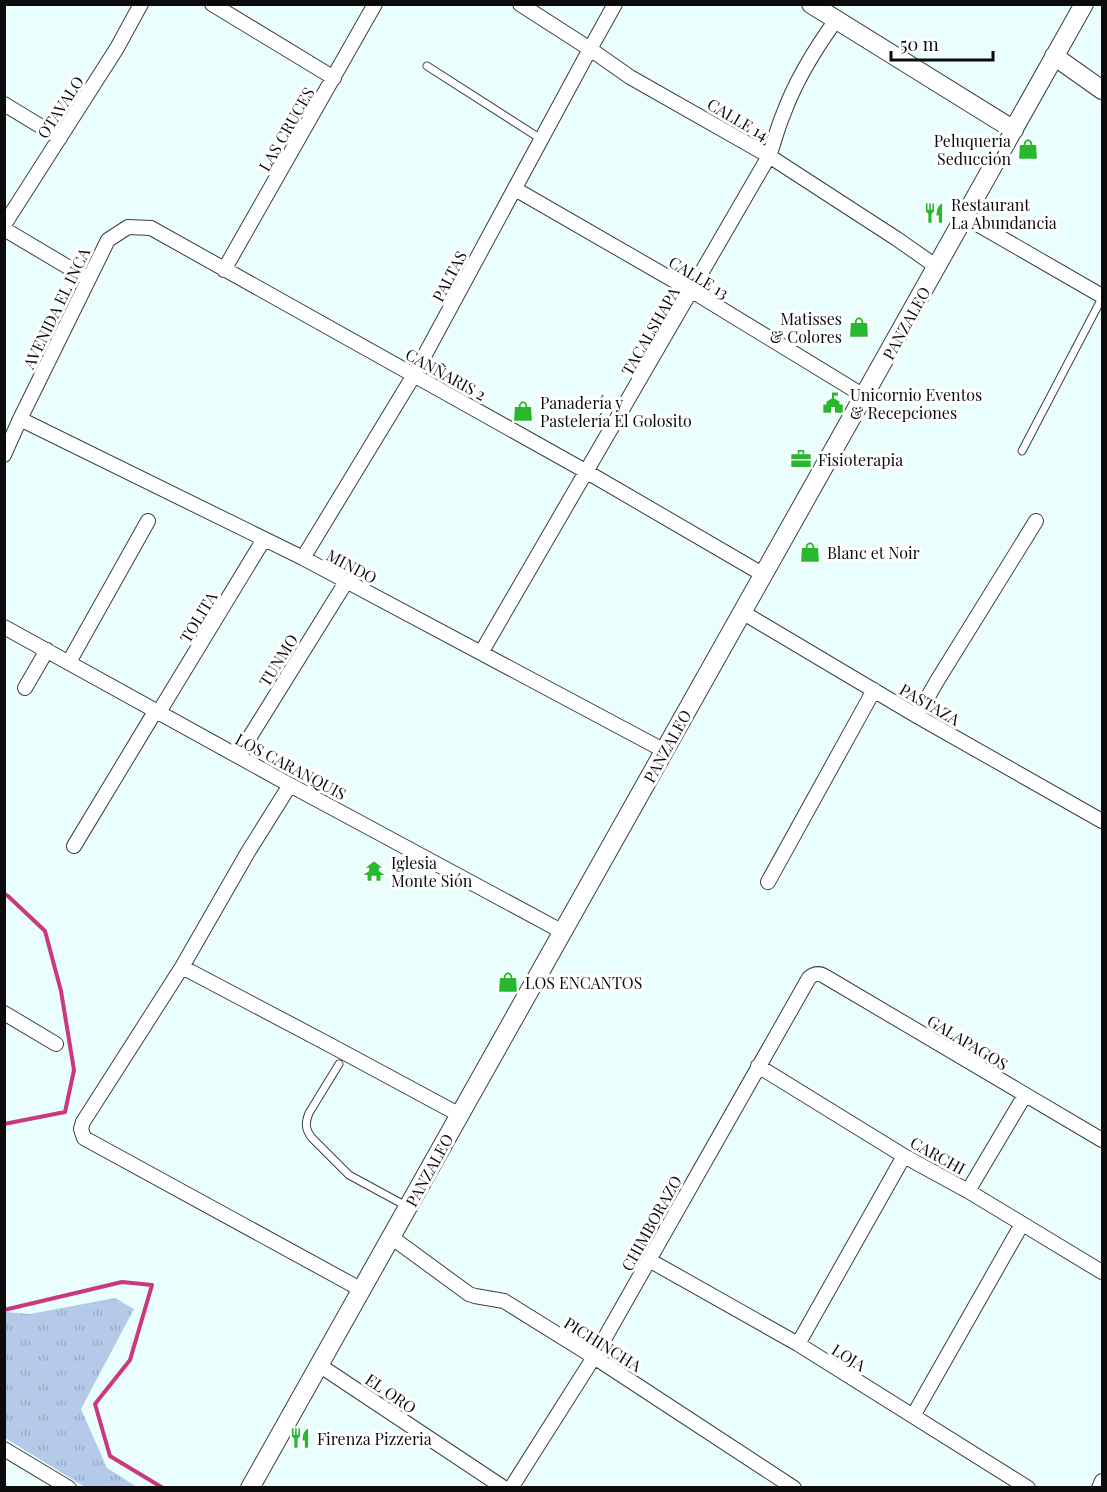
<svg xmlns="http://www.w3.org/2000/svg" width="1107" height="1492" viewBox="0 0 1107 1492" font-family="'Playfair Display',serif">
  <defs>
    <pattern id="grass-tufts" width="24" height="20" patternUnits="userSpaceOnUse" patternTransform="scale(1.5)"><rect width="24" height="20" fill="#b5cae8"/><path d="M3 7l-1-3M5 7V3M7 7l1-3M15 17l-1-3M17 17v-4M19 17l1-3" fill="none" stroke="#9aacc6"/></pattern>
  </defs>
  <rect width="100%" height="100%" fill="#eafffd"/>
  <path fill="url(#grass-tufts)" d="M115 1298 134 1309 81 1409 107 1468 137 1487H85L5 1438V1312L30 1314Z"/>
  <g fill="none" stroke-linecap="round" stroke-linejoin="round">
    <path stroke="#cb387f" stroke-width="4" d="M4 894 8 896 45 931 61 991 74 1070 65 1112 4 1124
      M4 1310 122 1282 152 1285 130 1360 95 1404 110 1456 163 1488"/>
    <g stroke="#3e3e3e" stroke-width="9">
      <path id="service" d="M427 66 541 139
        M1022 451 1102 298
        M339 1064 309 1113C305 1123 305 1129 312 1138L349 1175 408 1207"/>
    </g>
    <g stroke="#3e3e3e" stroke-width="16">
      <path id="minor" d="M212 4 334 78
        M520 4 590 49 630 77 769 156 897 239 937 267
        M4 104 60 138
        M515 189 692 291 864 396
        M965 217 1102 296
        M4 225 117 48 141 4
        M4 229 88 279
        M224 270 375 4
        M20 419 303 558 665 751
        M4 455 20 419 108 240 128 227 151 228 587 472 764 575
        M303 558 414 375 590 49 615 4
        M742 612 917 716 1102 821
        M4 627 290 785 563 932
        M481 653 769 156C774 143 777 129 783 115 795 82 815 49 836 20
        M69 662 148 521
        M25 688 47 650
        M159 712 264 539
        M917 716 937 681 1036 521
        M238 756 346 582
        M290 785 248 852 182 967 83 1122 81 1129 84 1138 362 1290
        M74 846 156 710
        M768 882 874 690
        M182 967 330 1045 460 1115
        M4 1013 56 1044
        M758 1066 904 1156 968 1191 1102 1272
        M968 1191 1025 1095
        M391 1237 469 1294 475 1296 504 1301 594 1357 794 1488
        M649 1260 798 1344 1028 1488
        M798 1344 904 1156
        M319 1365 504 1488
        M913 1416 1022 1224
        M4 1449 69 1488
        M511 1488 594 1357 809 978C815 973 820 973 826 977L1102 1140
        M1099 1488 1102 1481"/>
    </g>
    <g stroke="#3e3e3e" stroke-width="20">
      <path id="tertiary" d="M811 4 1014 130
        M1054 56 1102 90
        M250 1488 1084 4"/>
    </g>
    <use href="#service" stroke="#fff" stroke-width="7"/>
    <use href="#minor" stroke="#fff" stroke-width="14"/>
    <use href="#tertiary" stroke="#fff" stroke-width="18"/>
  </g>
  <defs>
    <g id="shop-bare" transform="scale(1.62)"><path d="M-5-2.5h2.3a2.7 3.5 0 0 1 5.4 0H5L5.5 6h-11ZM-1.5-2.5h3a1.5 2.3 0 0 0-3 0Z" fill="#26b930" stroke="#fff" stroke-width="2.5" paint-order="stroke"/></g>
    <g id="restaurant-bare" transform="scale(1.62)"><path d="M-5-6h1v4h1v-4h1v4h1v-4h1v5L-1.5 .5V6h-2V.5L-5-1ZM5-6V6H3V1.5H1.5Q1.5-4 5-6Z" fill="#26b930" stroke="#fff" stroke-width="2.5" paint-order="stroke"/></g>
    <g id="civic-bare" transform="scale(1.62)"><path d="M-.6-6.5H3V-4.5H.6V-3L4-1V1h2V6H-6V1h2V-1L-.6-3ZM-1.2 2.5V6h2.4V2.5Z" fill="#26b930" stroke="#fff" stroke-width="2.5" paint-order="stroke"/></g>
    <g id="office-bare" transform="scale(1.62)"><path d="M-6-3h4V-5.5h4V-3h4V5H-6ZM-1-4.5V-3h2v-1.5ZM-6 0V1H6V0Z" fill="#26b930" stroke="#fff" stroke-width="2.5" paint-order="stroke"/></g>
    <g id="temple-bare" transform="scale(1.62)"><path d="M0-6L5-2H3V0L6.5 2.5H4V6H1.5V3h-3V6H-4V2.5H-6.5L-3 0V-2H-5Z" fill="#26b930" stroke="#fff" stroke-width="2.5" paint-order="stroke"/></g>
  </defs>
  <g fill-rule="evenodd">
    <use href="#shop-bare" x="1028" y="149"/>
    <use href="#restaurant-bare" x="934" y="213"/>
    <use href="#shop-bare" x="859" y="327"/>
    <use href="#civic-bare" x="833" y="403"/>
    <use href="#shop-bare" x="523" y="411"/>
    <use href="#office-bare" x="801" y="459"/>
    <use href="#shop-bare" x="810" y="552"/>
    <use href="#temple-bare" x="374" y="871"/>
    <use href="#shop-bare" x="508" y="982"/>
    <use href="#restaurant-bare" x="300" y="1438"/>
  </g>
  <g text-anchor="middle" dominant-baseline="central" stroke-width="6" stroke-linejoin="round" paint-order="stroke">
    <g font-size="16" fill="#0b0b0b" stroke="#fff">
      <text transform="translate(60 107) rotate(-57)">OTAVALO</text>
      <text transform="translate(738 119) rotate(30)">CALLE 14</text>
      <text transform="translate(286 129) rotate(-60)">LAS CRUCES</text>
      <text transform="translate(449 276) rotate(-62)">PALTAS</text>
      <text transform="translate(699 277) rotate(31)">CALLE 13</text>
      <text transform="translate(56 308) rotate(-64)">AVENIDA EL INCA</text>
      <text transform="translate(906 323) rotate(-61)">PANZALEO</text>
      <text transform="translate(650 331) rotate(-60)">TACALSHAPA</text>
      <text transform="translate(446 374) rotate(29)">CANÑARIS 2</text>
      <text transform="translate(352 566) rotate(28)">MINDO</text>
      <text transform="translate(198 617) rotate(-59)">TOLITA</text>
      <text transform="translate(278 660) rotate(-58)">TUNMO</text>
      <text transform="translate(930 704) rotate(30)">PASTAZA</text>
      <text transform="translate(667 746) rotate(-61)">PANZALEO</text>
      <text transform="translate(291 766) rotate(28)">LOS CARANQUIS</text>
      <text transform="translate(968 1042) rotate(31)">GALAPAGOS</text>
      <text transform="translate(938 1155) rotate(29)">CARCHI</text>
      <text transform="translate(429 1170) rotate(-61)">PANZALEO</text>
      <text transform="translate(651 1223) rotate(-61)">CHIMBORAZO</text>
      <text transform="translate(603 1344) rotate(32)">PICHINCHA</text>
      <text transform="translate(849 1357) rotate(32)">LOJA</text>
      <text transform="translate(391 1393) rotate(34)">EL ORO</text>
    </g>
    <g font-size="16" fill="#0b0b0b" stroke="#fff" text-anchor="start">
      <text x="1011" y="140" text-anchor="end">Peluquería<tspan x="1011" dy="18">Seducción</tspan></text>
      <text x="951" y="204">Restaurant<tspan x="951" dy="18">La Abundancia</tspan></text>
      <text x="842" y="318" text-anchor="end">Matisses<tspan x="842" dy="18">&amp; Colores</tspan></text>
      <text x="850" y="394">Unicornio Eventos<tspan x="850" dy="18">&amp; Recepciones</tspan></text>
      <text x="540" y="402">Panadería y<tspan x="540" dy="18">Pastelería El Golosito</tspan></text>
      <text x="818" y="459">Fisioterapia</text>
      <text x="827" y="552">Blanc et Noir</text>
      <text x="391" y="862">Iglesia<tspan x="391" dy="18">Monte Sión</tspan></text>
      <text x="525" y="982">LOS ENCANTOS</text>
      <text x="317" y="1438">Firenza Pizzeria</text>
    </g>
  </g>
  <rect width="1107" height="1492" fill="none" stroke="#0b0b0b" stroke-width="12"/>
  <path d="M891 51v9h102v-9" fill="none" stroke="#0b0b0b" stroke-width="3"/>
  <text x="900" y="51" font-size="18" fill="#0b0b0b" stroke="#ffffff" stroke-width="4.5" paint-order="stroke">50 m</text>
</svg>
